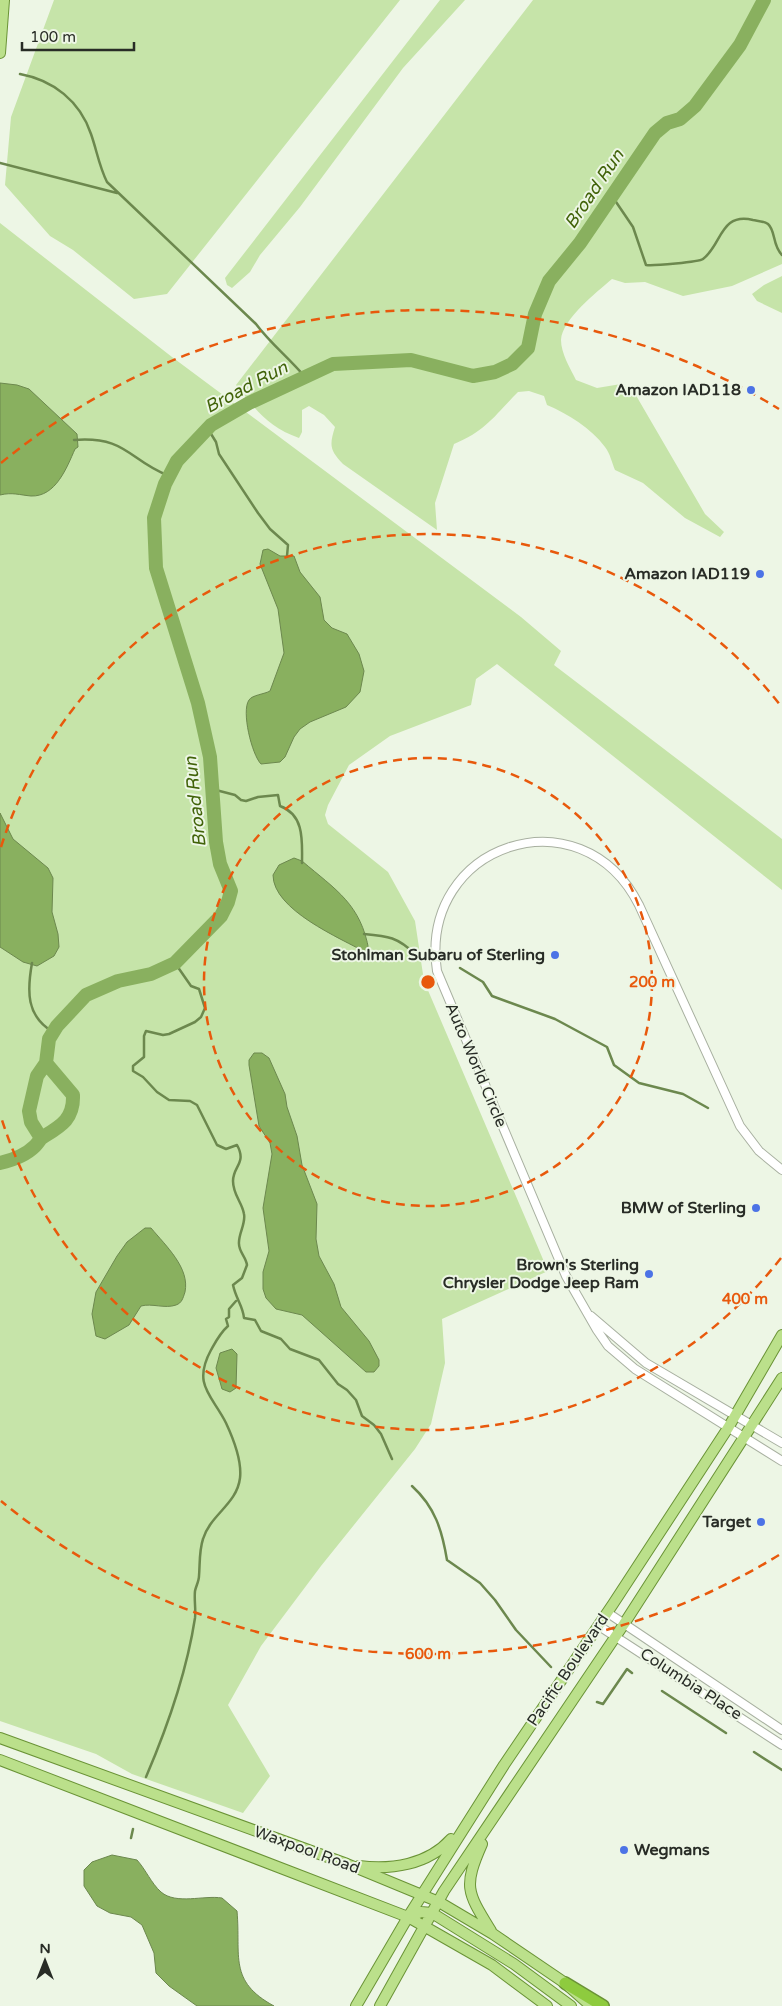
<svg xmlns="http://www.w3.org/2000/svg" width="782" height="2006" viewBox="0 0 782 2006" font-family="'Varela Round',sans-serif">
  <rect width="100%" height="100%" fill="#edf6e5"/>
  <path fill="#c6e4a9" d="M54 0H400L167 294 134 299 73 250 50 236 5 185 11 117Z
    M440 0H465L403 68 300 207 260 255 250 272 232 288 227 285 225 278Z
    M533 0H782V264L732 286 683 296 645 282 625 283 612 279C597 292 562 319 561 340 561 353 570 368 576 380L597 388 621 384 634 392 705 514 724 532 720 537 685 518 643 483 615 470C612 463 610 453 605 447 591 428 568 414 547 405L544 396 529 391 518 392C495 415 486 431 454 444L435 503 437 530 343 464C330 450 329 446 335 427L324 415 309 406 302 410V432L299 438C268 427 256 410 236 385Z
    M0 223 172 357 521 617 561 651 554 665 782 839V890L497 664 476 679 471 705 390 736 349 765 328 805 325 815 328 824 388 872 415 921 424 981 548 1271 442 1319 445 1363 431 1424 415 1449 321 1566 261 1646 228 1705 270 1776 243 1813 132 1774 96 1754 0 1721Z
    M782 276V313L757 301 752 294 764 285Z"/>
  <path fill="#89b05f" stroke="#6c884e" d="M0 383 17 385 29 389 77 434 78 447 75 449C67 467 56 497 31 496 20 495 12 492 0 495Z
    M268 549 280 556H294L300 572 320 597 324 620 332 628 347 634 359 654 364 671 360 692 346 707 310 722 300 729 294 737 285 757 280 762 261 764C252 755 241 711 249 700 252 695 265 694 270 691L284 653 278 609 260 564 263 550Z
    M0 813 13 839 48 868 53 878 52 912 58 934 59 947 54 956 37 966 23 962 0 947Z
    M294 858 302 861C336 890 361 904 369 951L367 953C340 938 273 910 273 875L279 865Z
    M254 1053H262L269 1058 285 1094 287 1107 297 1136 302 1165 317 1204 316 1239 319 1256 334 1284 341 1307 369 1341 379 1360V1366L374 1372H366L302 1315 276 1309 266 1298 263 1289V1272L269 1251 263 1208 272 1154 270 1143 259 1126 249 1065V1060Z
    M145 1228H151C166 1246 190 1268 185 1292 183 1298 182 1303 176 1305 165 1309 152 1303 141 1306L129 1325 105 1339 96 1336 92 1314 96 1292 117 1256 127 1242Z
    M232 1349 237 1354 236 1388 230 1392 222 1389 216 1368 220 1353Z
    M112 1855 137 1860C146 1870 151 1883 161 1892 176 1905 204 1895 222 1898L237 1911C241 1956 228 1981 274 2006H197L169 1986 156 1973 154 1953 142 1925 131 1917 110 1913 97 1906 84 1886V1870L92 1862Z"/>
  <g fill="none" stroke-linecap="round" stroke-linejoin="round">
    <path stroke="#6c884e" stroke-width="2.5" d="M20 74C53 80 80 101 91 134 97 151 99 166 107 182L256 324C270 343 289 358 305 377
      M0 163 117 193
      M612 196 633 227 646 265C653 266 699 262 703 259 722 245 720 212 753 220 758 221 764 221 768 224 776 231 772 245 782 255
      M208 429 216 442 219 454 258 513 270 529 288 545 287 556
      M74 440C127 436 128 460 169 476
      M212 789 235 795 241 800 246 801 258 797 278 795 280 806C305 815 302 842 302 863
      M364 934C388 936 398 937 416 955
      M32 963C27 991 26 1016 53 1032
      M175 963 191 986 199 989 205 1008 201 1017 195 1022 169 1034 163 1035 146 1031 144 1036V1057L133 1066V1071L143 1077 157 1092 169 1100 190 1101 197 1105 217 1145 226 1149 237 1145C247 1163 233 1166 233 1181 233 1195 242 1202 244 1214 246 1224 238 1234 239 1244 239 1252 246 1257 247 1265L242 1278 233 1285C236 1299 243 1306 244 1318L255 1320 261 1331 281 1339 290 1349 319 1360 338 1384 347 1390 356 1400 362 1416 374 1425 381 1434 392 1459
      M460 968 483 982 492 996 555 1019 607 1047 614 1065 639 1083 683 1094 708 1108
      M412 1486C435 1507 442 1530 447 1560L480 1583 495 1600 516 1630 551 1667
      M662 1691 726 1733
      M597 1702 603 1704 627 1669 632 1673
      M754 1752 782 1770
      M146 1777C167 1728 187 1670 195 1618 196 1609 194 1600 195 1591 196 1586 199 1581 199 1576 200 1564 199 1551 203 1539 210 1515 237 1504 240 1478 242 1461 233 1438 226 1423 212 1395 192 1385 211 1350 216 1341 220 1333 228 1326L226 1319 229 1317V1309L236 1301
      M131 1838 133 1829"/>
    <path stroke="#89b05f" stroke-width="14" d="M41 1138 31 1122 29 1111 37 1076 46 1063 49 1039 57 1026 86 995 118 981 151 974 175 963 221 916 228 902 231 891 220 864 216 842 210 757 198 703 156 568 154 518 165 484 177 461 211 425 249 403 333 364 411 360 473 376 495 372 512 364 528 348 535 314 549 281 580 243 655 133 667 123 680 119 695 106 740 45 764 0
      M0 1163C13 1160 26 1155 35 1146 38 1143 40 1139 43 1137 61 1126 74 1119 73 1095L46 1063"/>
    <g stroke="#a8b0a0" stroke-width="10">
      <path id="minor" d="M782 1170 759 1151 740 1126 639 905C581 790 418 844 437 971L566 1276 597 1330 608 1346 635 1369 782 1461
        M591 1316 646 1363 782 1443
        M608 1613 782 1730
        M599 1626 782 1745"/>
    </g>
    <g stroke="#6a9336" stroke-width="12">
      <path id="major" d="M0 53 4 0
        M0 1738 347 1864 439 1902 493 1934 565 1983 591 2006
        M0 1760 408 1917 492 1965 547 2006
        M482 1844C463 1887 467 1892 491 1931
        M359 1866C391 1870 428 1865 451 1839
        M408 1917 421 1912 432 1913 514 1964 571 2006
        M356 2006 408 1917 504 1765 613 1604 728 1428 782 1335
        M380 2006 444 1891 624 1624 782 1378"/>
    </g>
    <g stroke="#6a9336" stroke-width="14">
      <path id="highway" d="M565 1983 603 2006"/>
    </g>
    <use href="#minor" stroke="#fff" stroke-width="8"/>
    <use href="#major" stroke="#bbe08b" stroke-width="10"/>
    <use href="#highway" stroke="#8ecb3e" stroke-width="11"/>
  </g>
  <g fill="none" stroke="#e8590c" stroke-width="2.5" stroke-dasharray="9 6">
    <circle cx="428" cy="982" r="224"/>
    <path d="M781 1258A448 448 0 0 1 1 1117M1 847A448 448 0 0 1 781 706"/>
    <path d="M779 1555A672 672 0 0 1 1 1501M1 463A672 672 0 0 1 779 409"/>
  </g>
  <g fill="#4c73e6" stroke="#edf6e5" stroke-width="2">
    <circle cx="751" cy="390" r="5"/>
    <circle cx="760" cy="574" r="5"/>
    <circle cx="555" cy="955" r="5"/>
    <circle cx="756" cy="1208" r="5"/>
    <circle cx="649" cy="1274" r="5"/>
    <circle cx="761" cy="1522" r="5"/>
    <circle cx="624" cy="1850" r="5"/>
  </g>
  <g text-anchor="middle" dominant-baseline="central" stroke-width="4" stroke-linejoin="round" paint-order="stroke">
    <g font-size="16" font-weight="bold" fill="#282c26" stroke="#edf6e5" text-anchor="end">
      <text x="741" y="390">Amazon IAD118</text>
      <text x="750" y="574">Amazon IAD119</text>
      <text x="545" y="955">Stohlman Subaru of Sterling</text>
      <text x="746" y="1208">BMW of Sterling</text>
      <text x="639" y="1265">Brown's Sterling<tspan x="639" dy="18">Chrysler Dodge Jeep Ram</tspan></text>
      <text x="751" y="1522">Target</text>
      <text x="634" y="1850" text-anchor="start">Wegmans</text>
    </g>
    <g font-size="16" fill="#282c26" stroke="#edf6e5">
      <text transform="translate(476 1065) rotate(67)">Auto World Circle</text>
      <text transform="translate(568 1670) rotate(-56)">Pacific Boulevard</text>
      <text transform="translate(691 1684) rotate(33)">Columbia Place</text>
      <text transform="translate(307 1850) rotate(20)">Waxpool Road</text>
    </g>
    <g font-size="18" font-style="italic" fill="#416309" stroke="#edf6e5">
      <text transform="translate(594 189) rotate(-56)">Broad Run</text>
      <text transform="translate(246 387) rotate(-28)">Broad Run</text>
      <text transform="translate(195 802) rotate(-96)">Broad Run</text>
    </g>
  </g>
  <circle cx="428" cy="982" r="8" fill="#e8590c" stroke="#edf6e5" stroke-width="2.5"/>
  <g font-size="15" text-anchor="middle" font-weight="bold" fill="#e8590c" stroke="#edf6e5" stroke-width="4" stroke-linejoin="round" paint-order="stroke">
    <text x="652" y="987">200 m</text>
    <text x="745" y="1304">400 m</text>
    <text x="428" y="1659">600 m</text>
  </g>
  <g transform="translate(45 1961)" stroke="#edf6e5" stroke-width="4" paint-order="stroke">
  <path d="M0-4L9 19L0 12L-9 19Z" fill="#282c26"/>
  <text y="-8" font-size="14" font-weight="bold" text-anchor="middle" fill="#282c26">N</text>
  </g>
  <path d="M22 42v8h112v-8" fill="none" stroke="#282c26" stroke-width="2.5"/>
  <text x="30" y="42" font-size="15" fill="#282c26" stroke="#edf6e5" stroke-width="4" paint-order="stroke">100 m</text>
</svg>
